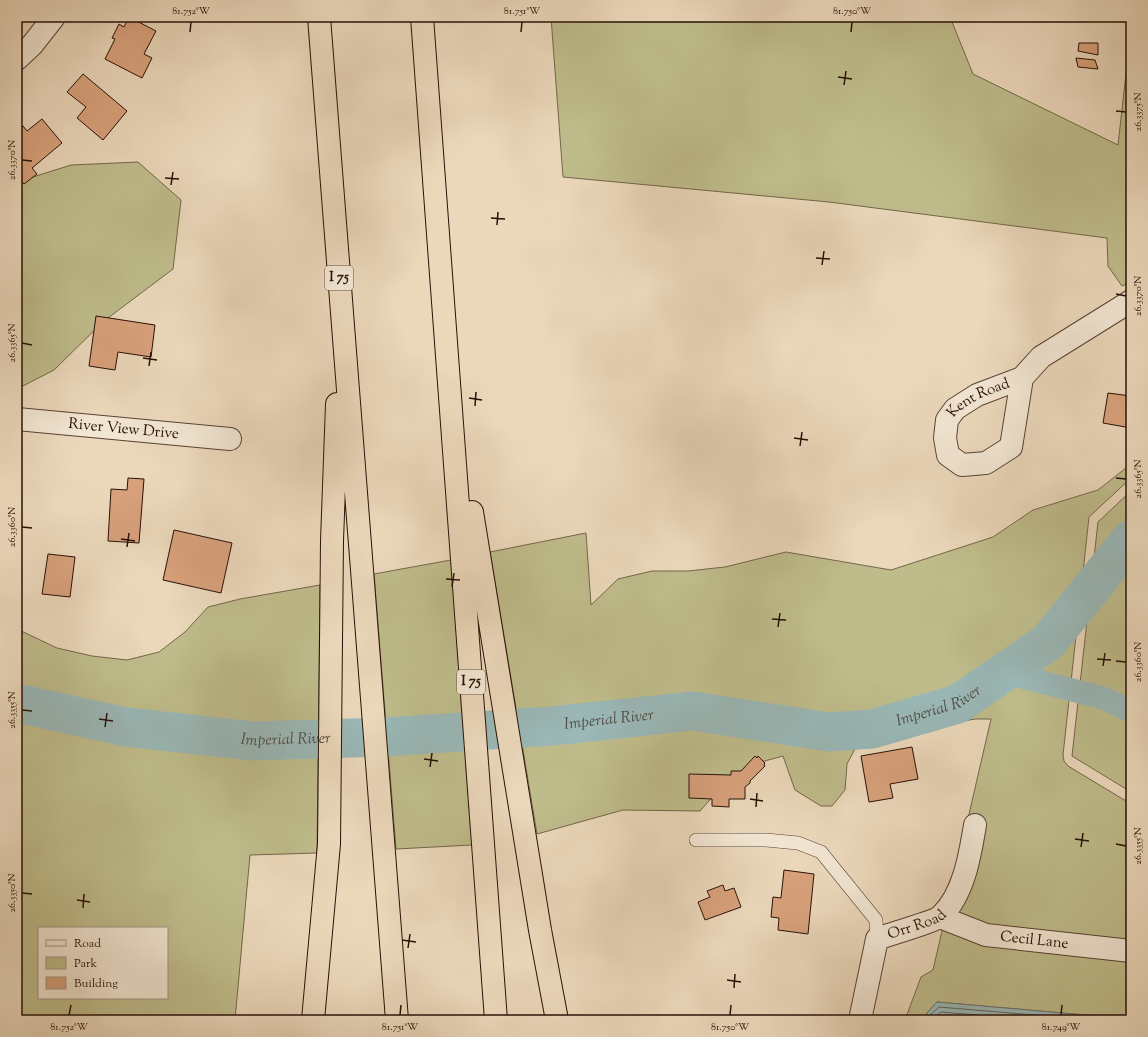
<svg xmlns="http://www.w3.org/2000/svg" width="1148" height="1037" viewBox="0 0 1148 1037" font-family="'Sorts Mill Goudy',serif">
  <rect width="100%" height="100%" fill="#ebd8bb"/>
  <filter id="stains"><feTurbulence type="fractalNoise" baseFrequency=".005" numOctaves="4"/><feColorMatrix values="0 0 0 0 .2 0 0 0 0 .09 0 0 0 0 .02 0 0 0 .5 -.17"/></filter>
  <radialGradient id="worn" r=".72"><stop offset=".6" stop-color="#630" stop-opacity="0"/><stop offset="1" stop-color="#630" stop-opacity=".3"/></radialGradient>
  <path fill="#bfbc8b" stroke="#746649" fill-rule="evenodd" d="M551 17H950L973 74 1118 145 1131 29V282L1122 286 1108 266 1107 238 829 202 563 177Z
    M138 162 181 200 173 269 104 321 54 370 17 389V182L71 165Z
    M1131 464V478L1089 517 1063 755 1064 761 1068 766 1131 804V1019L937 1002 927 1013 926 1020H905L921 977 933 970 991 719H975L958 722 923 733H899L877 736 857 745 847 764 845 790 832 806H821L795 790 783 756 750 765 723 785 700 811 623 810 537 834 490 552 586 533 591 605 618 579 652 571H688L725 567 786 552 891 570 993 537 1033 510 1098 490Z
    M1131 491V792L1072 756 1098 522Z
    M451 560 472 845 396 849 374 574Z
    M320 585 317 853 250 855 235 1020H17V629L57 648 92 656 127 660 159 652 185 632 208 607 240 599ZM39 928H167V998H39Z"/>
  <path fill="#9ab8b7" stroke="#6c7571" d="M937 1002 1131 1019V1020H926L927 1013Z"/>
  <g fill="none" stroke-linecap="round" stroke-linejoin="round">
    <path stroke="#61645f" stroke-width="1" d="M930 1020 931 1014 939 1007 1093 1020
      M936 1020V1016L941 1012 1036 1020"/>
    <path stroke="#9ab8b7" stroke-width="23" d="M1003 672 1103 698 1131 711"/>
    <path stroke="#9ab8b7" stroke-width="39" id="s1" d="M17 703 126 727 253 741 385 737 552 726 693 711 829 732 872 729 958 704 1048 642 1131 539"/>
  </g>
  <path fill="#d8a17c" stroke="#281007" d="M129 17 156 31 144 54 152 58 142 78 105 59 115 39 112 38 119 24 124 27Z
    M1079 43H1098V55L1078 51Z
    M1076 58 1095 60 1098 69 1078 67Z
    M83 74 127 111 103 140 77 118 86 107 67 92Z
    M42 119 62 143 32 168 37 174 24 184 17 176V131L23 126 27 131Z
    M96 316 155 325 151 357 118 352 115 370 89 366Z
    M1108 393 1131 396V428L1103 423Z
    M128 478 144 479 139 543 108 541 111 489 127 490Z
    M174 530 232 543 221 593 163 580Z
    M48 554 75 557 70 597 42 594Z
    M912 747 918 779 890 784 893 798 869 802 861 756Z
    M755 756 757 758 758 756 765 763 764 764 765 766 750 781V783L745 787V799H729V807L712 806V799L689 798V774L731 775V771H741Z
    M784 870 814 874 808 934 778 930 779 918 771 917 773 897 781 898Z
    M723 885 725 891 734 888 741 907 705 920 698 902 710 897 707 891Z"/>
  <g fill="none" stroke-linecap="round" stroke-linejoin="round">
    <g stroke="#594234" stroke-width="14">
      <path id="service" d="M696 840H766L798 843 821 852 876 920 877 939"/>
    </g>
    <g stroke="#594234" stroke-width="24">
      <g id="minor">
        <path d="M17 59 32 45 54 17"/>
        <path id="s2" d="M1022 378 1011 447 986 463 962 465 948 455 945 438 947 420 955 409 977 395 1022 378 1041 357 1131 301"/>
        <path id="s3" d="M17 419 230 439"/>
        <path id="s4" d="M940 917 986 935 1131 951"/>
        <path id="s5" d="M860 1020 877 939C887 935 936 921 941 916 964 894 970 855 975 825"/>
      </g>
    </g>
    <g stroke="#281007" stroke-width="24">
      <path id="motorway" d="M319 17 397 1020
        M422 17 496 1020
        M472 512 540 930 557 1020
        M313 1020 329 844 332 541 337 404"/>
    </g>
    <use href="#service" stroke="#f2e6d3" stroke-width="13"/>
    <use href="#minor" stroke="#f2e6d3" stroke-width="22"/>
    <use href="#motorway" stroke="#ebd8bb" stroke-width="22"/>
  </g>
  <path fill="none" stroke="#281007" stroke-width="1.5" d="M190 32 191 22M521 32 522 22M851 32 852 22M838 77 852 79M844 85 846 71M1116 111 1126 112M22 160 32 161M165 178 179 179M171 185 173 172M491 218 505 219M497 225 498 212M816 258 830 259M822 265 824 251M1116 294 1126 296M22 343 32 345M143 358 157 360M149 366 151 352M469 398 482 400M475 406 476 392M794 438 808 440M800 446 802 432M1116 478 1126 479M22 527 32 528M121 539 135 541M127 547 129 533M446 579 460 580M452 587 454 573M772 619 786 620M778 627 780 613M1097 659 1111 660M1116 661 1126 662M1103 666 1105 653M22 710 32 711M99 719 113 721M105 727 107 713M424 759 438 761M430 767 432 753M750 799 763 801M756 807 757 793M1075 839 1089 841M1116 844 1126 846M1081 847 1083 833M22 893 32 894M77 900 90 902M83 908 84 894M402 940 416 942M408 948 410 934M727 980 741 982M734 988 735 974M69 1015 71 1005M400 1015 401 1005M730 1015 731 1005M1061 1015 1062 1005"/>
  <g text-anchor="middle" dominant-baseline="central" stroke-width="3.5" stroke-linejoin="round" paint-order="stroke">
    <g fill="#f2e6d3" stroke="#655044" stroke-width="1">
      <rect x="325" y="266" width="28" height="24" rx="3"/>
      <rect x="457" y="670" width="28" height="24" rx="3"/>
    </g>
    <g font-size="14" font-weight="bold" fill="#281007">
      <text x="339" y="278">I 75</text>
      <text x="471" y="682">I 75</text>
    </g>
    <g font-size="15" fill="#281007" stroke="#f2e6d3">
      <text stroke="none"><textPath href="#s2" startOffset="216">Kent Road</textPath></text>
      <text stroke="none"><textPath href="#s3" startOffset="107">River View Drive</textPath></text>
      <text stroke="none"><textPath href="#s5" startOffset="125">Orr Road</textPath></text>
      <text stroke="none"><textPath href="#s4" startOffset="98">Cecil Lane</textPath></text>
    </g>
    <g font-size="16" font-style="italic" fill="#504b45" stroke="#f2e6d3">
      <text stroke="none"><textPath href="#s1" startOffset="932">Imperial River</textPath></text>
      <text stroke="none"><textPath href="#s1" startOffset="596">Imperial River</textPath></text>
      <text stroke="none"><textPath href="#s1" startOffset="272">Imperial River</textPath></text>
    </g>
  </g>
  <rect width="1148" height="1037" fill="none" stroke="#ebd8bb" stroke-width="44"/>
  <rect x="38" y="927" width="130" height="72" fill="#f2e6d3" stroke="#a19081"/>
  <rect x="46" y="940" width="20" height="6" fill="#f2e6d3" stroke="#a19081"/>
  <text x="74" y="947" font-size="12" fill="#281007">Road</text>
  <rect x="46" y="957" width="20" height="12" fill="#bfbc8b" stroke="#a19081"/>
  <text x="74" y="967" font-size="12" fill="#281007">Park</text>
  <rect x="46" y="977" width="20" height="12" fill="#d8a17c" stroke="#a19081"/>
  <text x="74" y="987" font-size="12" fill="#281007">Building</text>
  <rect x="22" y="22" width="1104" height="993" fill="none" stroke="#281007" stroke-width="1.5"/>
  <g font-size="10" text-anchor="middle" fill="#281007">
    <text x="191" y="14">81.752°W</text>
    <text x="522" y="14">81.751°W</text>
    <text x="852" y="14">81.750°W</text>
    <text transform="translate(1137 112) rotate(-90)" y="4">26.3375°N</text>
    <text transform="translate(11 160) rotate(-90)" y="4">26.3370°N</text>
    <text transform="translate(1137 296) rotate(-90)" y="4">26.3370°N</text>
    <text transform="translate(11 343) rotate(-90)" y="4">26.3365°N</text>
    <text transform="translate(1137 479) rotate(-90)" y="4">26.3365°N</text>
    <text transform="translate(11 527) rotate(-90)" y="4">26.3360°N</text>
    <text transform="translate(1137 662) rotate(-90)" y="4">26.3360°N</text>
    <text transform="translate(11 710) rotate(-90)" y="4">26.3355°N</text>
    <text transform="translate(1137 846) rotate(-90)" y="4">26.3355°N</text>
    <text transform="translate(11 893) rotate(-90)" y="4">26.3350°N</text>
    <text x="69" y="1030">81.752°W</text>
    <text x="400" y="1030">81.751°W</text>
    <text x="730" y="1030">81.750°W</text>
    <text x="1061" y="1030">81.749°W</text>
  </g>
  <rect width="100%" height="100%" filter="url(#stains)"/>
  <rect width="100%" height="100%" fill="url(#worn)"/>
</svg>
